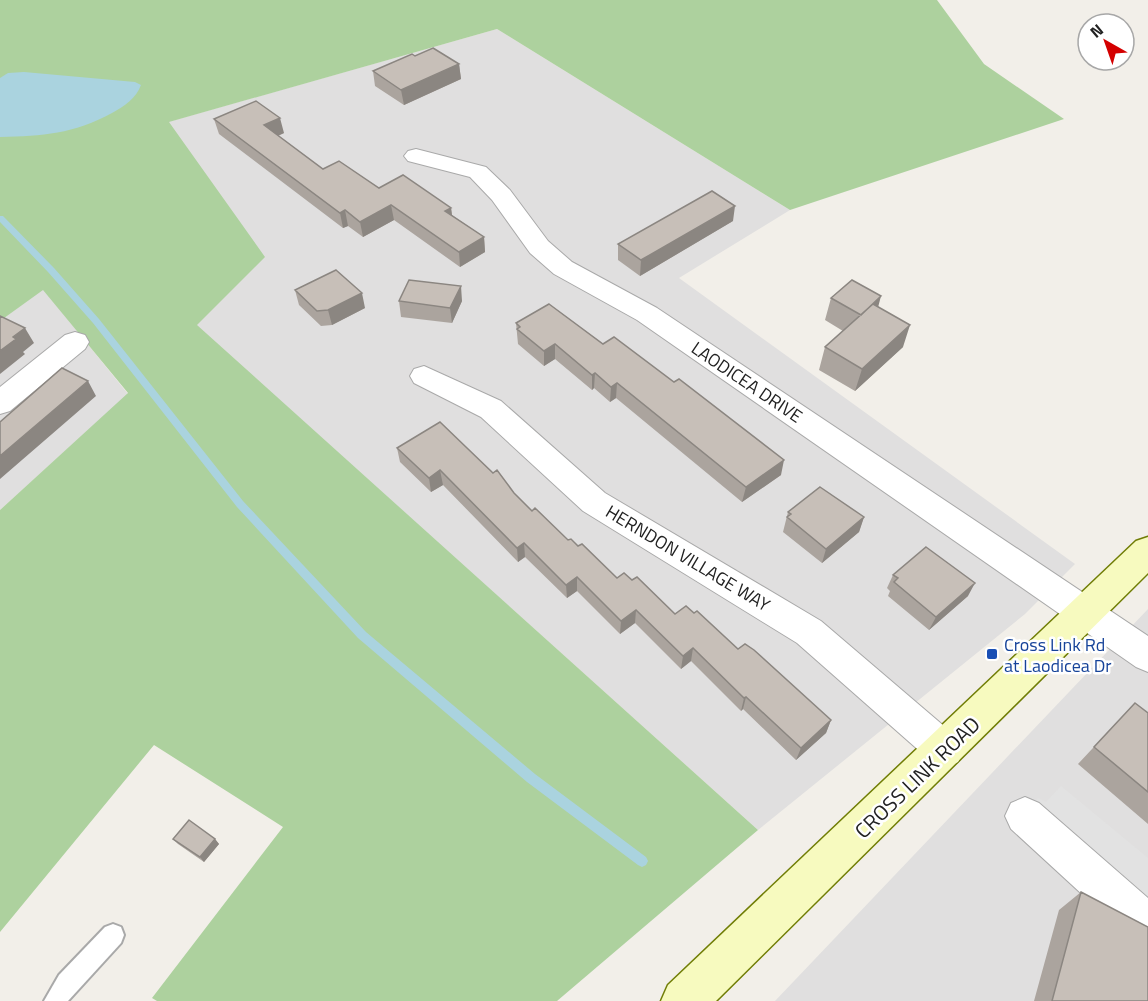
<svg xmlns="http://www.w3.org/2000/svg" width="1148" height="1001" viewBox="0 0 1148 1001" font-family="'Titillium Web',sans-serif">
  <rect width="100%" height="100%" fill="#f2efe9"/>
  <path fill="#e0dfdf" d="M497 29 790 210 679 278 1075 564 1025 614 758 830 196 325 168 122Z
    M43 289 128 394 0 510V321Z
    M1148 609V1001H775Z"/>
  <path fill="#add19e" d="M0 0H937L984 64 1064 119 790 210 497 29 169 122 265 257 197 325 758 830 557 1001H157L152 998 283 827 154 745 0 932V510L128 393 43 290 0 321Z"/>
  <path fill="#e2e2e2" d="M1061 786 1148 858V947L1012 825 1038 798 1046 802Z"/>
  <path fill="#aad3df" d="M24 72 135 82 141 85C136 98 125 106 112 113 73 134 43 136 0 137V78L8 73Z"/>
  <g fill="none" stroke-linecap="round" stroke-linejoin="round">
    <path fill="#aad3df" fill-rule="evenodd" d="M0 216H3L54 268 99 319 243 501 366 632 535 774 646 857 648 861 646 865 642 867 638 865 527 782 358 638 237 507 93 323 48 272 0 222Z"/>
    <g stroke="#a9a9a9" stroke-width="4">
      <path id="lane" d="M113 924 121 927 124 935 121 943 68 1001H44L59 975 105 927Z"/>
    </g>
    <g stroke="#a9a9a9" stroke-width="2">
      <path id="street" d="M416 149 486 167 510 190 548 241 572 262 657 308 1148 636V672L1136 667 637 320 554 274 530 253 492 200 470 177 408 161 404 156 408 151Z
        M75 332 85 335 89 342 85 349 10 411 0 414V387L65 335Z
        M424 366 501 401 605 493 821 621 958 738 964 750 958 762 945 768 932 762 797 643 583 511 481 417 414 383 410 376 414 369Z
        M1025 797 1039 803 1148 898V947L1133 941 1011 829 1005 816 1011 803Z"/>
    </g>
    <g stroke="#707d05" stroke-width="3">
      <path id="secondary" d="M1148 537V573L716 1001H661L668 985 1136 541Z"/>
    </g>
    <use href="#lane" fill="#fff" fill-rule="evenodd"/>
    <use href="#street" fill="#fff" fill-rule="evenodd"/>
    <use href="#secondary" fill="#f7fabf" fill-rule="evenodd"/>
  </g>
  <path fill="#aba49e" d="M459 64 461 79 404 105 375 86 373 71Z
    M214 119 284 133 278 136 323 169 379 188 451 208 452 215 484 237 485 252 460 267 394 220 363 237 348 226 343 228 219 134Z
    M733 221 640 276 618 260V244Z
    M295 290 365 308 332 325 321 326 299 305Z
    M831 298 878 307 903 347 855 391 819 370 825 347 843 331 825 320Z
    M399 301H462L452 323 401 317Z
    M549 304 781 475 742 502 616 398 610 402 594 388 592 390 555 359 544 366 518 344 516 323Z
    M397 448 514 493 532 511 568 540 578 546 617 578 632 580 675 614 694 613 738 649 831 720 826 733 796 760 743 709 741 711 691 661 681 669 635 623 620 634 577 591 567 598 525 557 518 562 443 485 431 492 400 462Z
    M788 512 864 517 859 532 822 563 783 532Z
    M893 575 968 596 929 630 888 596 890 591 887 588Z
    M1135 703 1148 713V824L1078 764Z
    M173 839H215L219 844 204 862 178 844Z
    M1081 892 1148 1001H1034L1059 910Z"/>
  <path fill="#8b8681" d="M459 64 461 79 404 105 401 90Z
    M280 118 284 133 268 140 264 125Z
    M391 205 394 220 363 237 360 222Z
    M735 206 733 221 640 276 641 260Z
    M451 208 453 223 445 211Z
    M345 210 348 226 343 228 340 213Z
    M484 237 485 252 460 267 459 252Z
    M461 286 462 301 452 323 450 308Z
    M362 293 365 308 332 325 328 310Z
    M881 296 875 319 861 315Z
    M910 325 903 347 855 391 862 369Z
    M25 328 34 343 23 352 25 354 0 374V351L13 337Z
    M555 344V359L544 366V351Z
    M595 373 594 388 592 390V375Z
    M88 381 96 396 0 479V456Z
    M617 383 616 398 610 402 611 387Z
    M784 460 781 475 742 502 746 487Z
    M440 470 443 485 431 492 429 478Z
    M864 517 859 532 822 563 826 549Z
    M524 543 525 557 518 562 517 548Z
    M577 577V591L567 598 566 585Z
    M975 583 968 596 929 630 936 617Z
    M636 610 635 623 620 634 621 621Z
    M693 648 691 661 681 669 683 656Z
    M746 697 743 709 741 711 744 698Z
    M831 720 826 733 796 760 801 748Z
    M215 839 219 844 204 862 200 857Z"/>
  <path fill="#c7bfb8" stroke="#8b8681" stroke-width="1.5" d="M433 48 459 64 401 90 373 71 412 54 415 56Z
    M256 101 280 118 264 125 323 169 339 161 379 188 403 175 451 208 445 211 484 237 459 252 391 205 360 222 345 210 340 213 214 119Z
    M712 191 735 206 641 260 618 244Z
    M336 270 362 293 328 310 317 311 295 290Z
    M409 280 461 286 450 308 399 301Z
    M852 280 881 296 861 315 831 298Z
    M549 304 603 344 614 337 674 382 679 379 784 460 746 487 617 383 611 387 595 373 592 375 555 344 544 351 517 329 520 327 516 323Z
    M873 304 910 325 862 369 825 347Z
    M0 316 25 328 13 337 16 339 0 351Z
    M62 368 88 381 0 456V422Z
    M440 422 493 473 497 470 514 493 532 511 535 508 568 540 571 539 578 546 582 544 617 578 624 573 632 580 637 577 675 614 686 606 694 613 697 611 738 649 745 644 754 650 831 720 801 748 746 697 744 698 693 648 683 656 636 610 621 621 577 577 566 585 524 543 517 548 440 470 429 478 397 448Z
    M820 487 864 517 826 549 787 517 791 514 788 512Z
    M926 547 975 583 936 617 894 582 898 578 893 575Z
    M1135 703 1148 713V792L1094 747Z
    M189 820 215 839 200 857 173 839Z
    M1081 892 1148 927V1001H1052Z"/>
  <rect fill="#1a4fb4" stroke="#fff" stroke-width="2" x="986" y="648" width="12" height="12" rx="3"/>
  <g text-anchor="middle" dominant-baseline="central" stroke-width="5" stroke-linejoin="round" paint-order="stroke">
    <g font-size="18" fill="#222" stroke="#fff">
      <text transform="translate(747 382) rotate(34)">LAODICEA DRIVE</text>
      <text transform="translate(688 558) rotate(31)">HERNDON VILLAGE WAY</text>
    </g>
    <g font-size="18" fill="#164399" stroke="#fff" text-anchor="start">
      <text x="1004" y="644">Cross Link Rd<tspan x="1004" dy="21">at Laodicea Dr</tspan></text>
    </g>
    <g font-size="21" fill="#222" stroke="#fff">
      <text transform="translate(917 777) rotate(-44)">CROSS LINK ROAD</text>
    </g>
  </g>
  <g transform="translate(1106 42) rotate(320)"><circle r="28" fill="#ffffff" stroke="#a7a7a7" stroke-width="1.5"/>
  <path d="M0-4.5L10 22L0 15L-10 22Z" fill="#d40000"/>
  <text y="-9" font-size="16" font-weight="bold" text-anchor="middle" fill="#222222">N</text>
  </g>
</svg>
